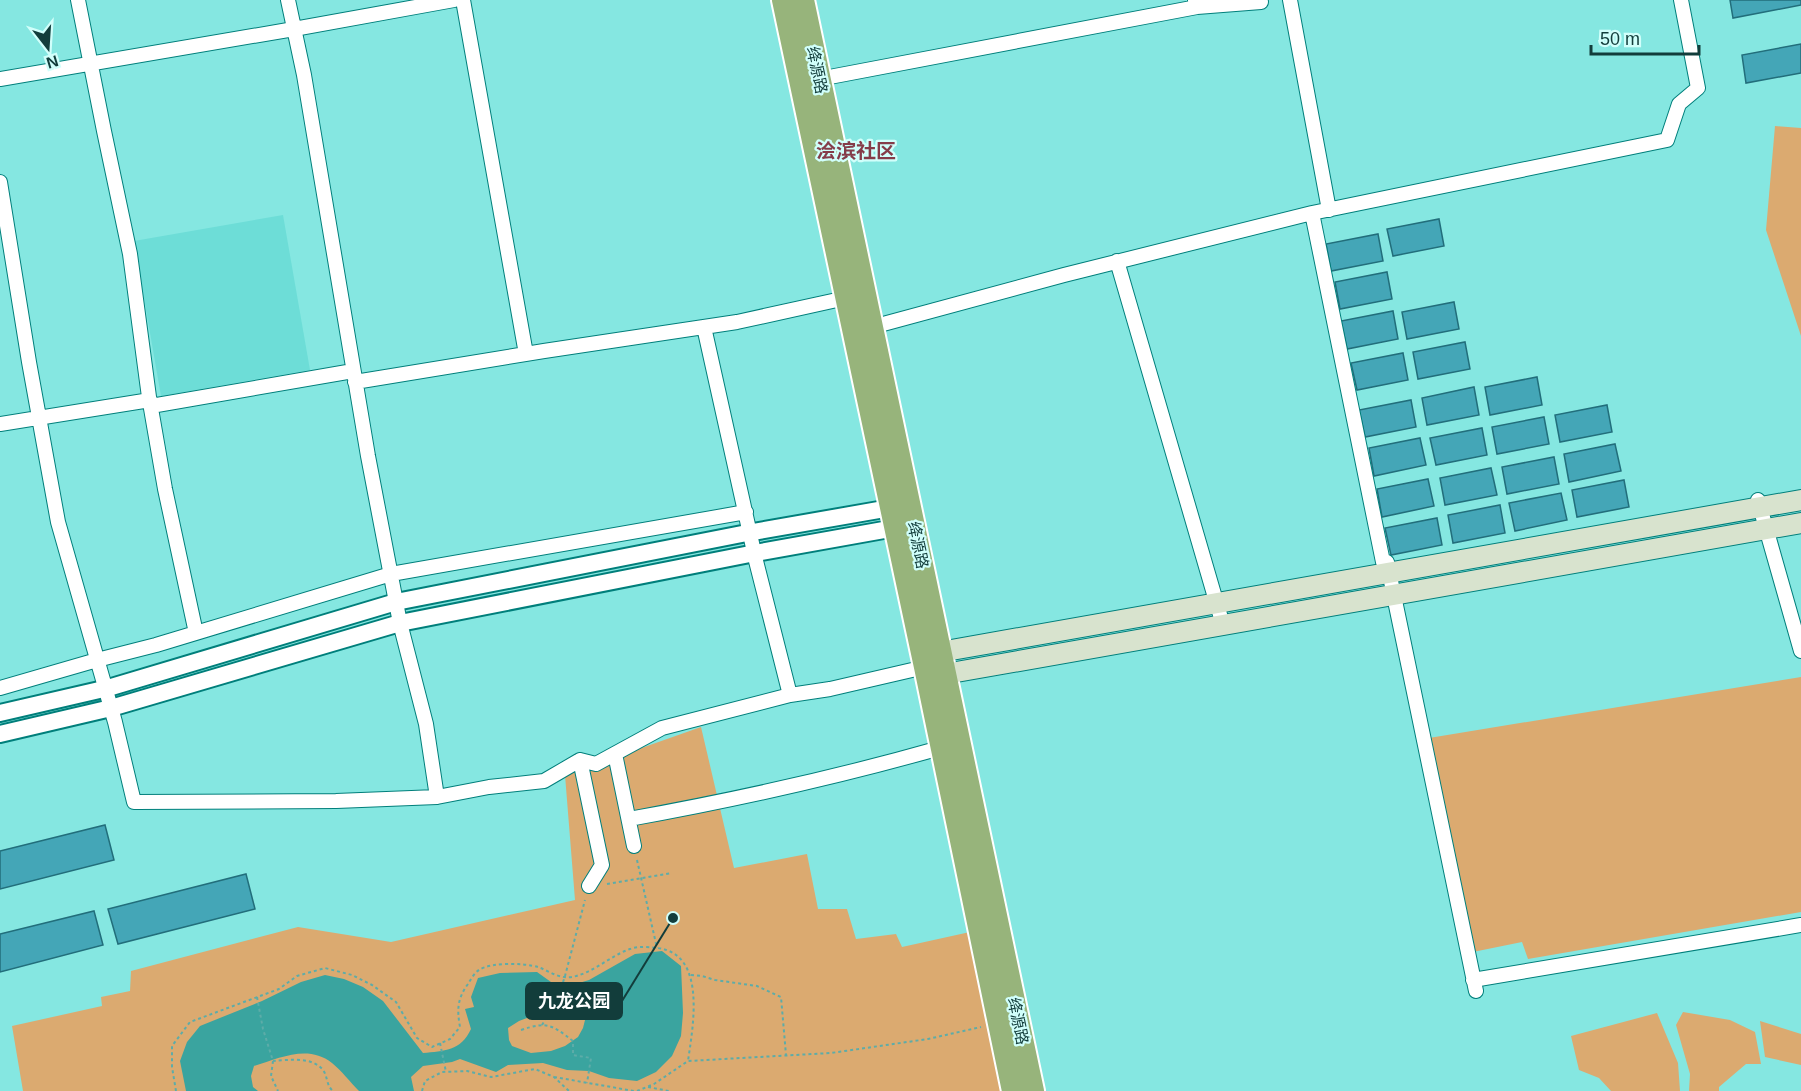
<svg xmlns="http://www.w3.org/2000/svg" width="1801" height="1091" viewBox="0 0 1801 1091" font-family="Arial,'Noto Sans SC',sans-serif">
  <rect width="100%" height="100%" fill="#85e7e1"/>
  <path fill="#6dddd7" d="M283 215 310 370 161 396 134 241Z"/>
  <path fill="#dbaa70" d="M1775 126 1801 128V336L1766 230Z
    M1801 677V912L1528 959 1522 942 1468 953 1423 739Z
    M701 727 734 868 807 854 818 909H847L856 939 896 934 902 947 979 930 1013 1091H23L12 1026 102 1006 101 997 130 991 131 971 298 927 391 942 575 900 565 775Z
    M1683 1012 1730 1020 1755 1032 1761 1064H1746L1719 1087V1091H1689L1690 1074 1676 1025Z
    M1657 1013 1678 1063 1680 1091H1611L1599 1078 1579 1070 1571 1036Z
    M1760 1021 1801 1034V1065L1765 1057Z"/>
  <path fill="#3aa49f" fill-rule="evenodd" d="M662 951 681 966 683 1013 681 1036 672 1056 656 1072 637 1081 609 1078 589 1071 567 1070 543 1063 508 1065 496 1072 460 1059 452 1062 423 1066 411 1077 414 1091H359C350 1082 342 1071 332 1063 308 1044 280 1058 254 1066L251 1076 253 1087 258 1091H186L180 1061 187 1042 200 1026 262 1001 301 982 325 975 344 979 363 987 383 1001 423 1053C444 1051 461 1051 471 1029L465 1009 474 1007 471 997 478 978 500 973 537 972 551 982 569 986 589 980 635 954ZM558 998 578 1002 583 1008 586 1016 583 1028 578 1037 565 1046 551 1051 531 1053 512 1046 509 1040 508 1028 519 1021 535 1015 549 999Z"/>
  <path fill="#44a6b7" stroke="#226e7b" stroke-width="1.5" d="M1730 0H1801V5L1733 18Z
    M1801 44V73L1746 83 1742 55Z
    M1439 219 1444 246 1393 256 1387 229Z
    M1378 234 1383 261 1331 271 1326 244Z
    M1387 272 1392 299 1340 309 1335 282Z
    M1454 302 1459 329 1407 339 1402 312Z
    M1393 311 1398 339 1347 349 1341 321Z
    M1465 342 1470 369 1418 379 1413 352Z
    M1403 353 1408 380 1357 390 1351 363Z
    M1537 377 1542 405 1490 415 1485 387Z
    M1474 387 1479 415 1427 425 1422 398Z
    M1411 400 1416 427 1365 437 1359 410Z
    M1607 405 1612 432 1560 442 1555 415Z
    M1544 417 1549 444 1497 454 1492 427Z
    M1482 428 1487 455 1436 465 1430 438Z
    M1420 438 1426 465 1374 476 1369 448Z
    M1615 444 1621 471 1569 482 1564 454Z
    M1554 457 1559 484 1507 494 1502 467Z
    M1491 468 1497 495 1445 505 1440 478Z
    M1428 479 1434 506 1382 517 1377 489Z
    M1624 480 1629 507 1577 517 1572 490Z
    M1561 493 1567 520 1515 531 1509 503Z
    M1500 505 1505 533 1453 543 1448 515Z
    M1437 518 1442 545 1391 555 1385 528Z
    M105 825 114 860 0 889V851Z
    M246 874 255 909 118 944 108 909Z
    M94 911 103 945 0 972V934Z"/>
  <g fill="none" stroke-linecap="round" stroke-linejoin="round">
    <g stroke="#007f7b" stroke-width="16">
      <path id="minor" d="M78 0 104 131 130 254 149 397 165 489 196 633
        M288 0 304 75 368 456 400 623 426 724 437 797
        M463 0 526 354
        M1290 0 1329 210
        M1197 7 1261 2
        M0 79 294 29 454 0
        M819 79 1197 7 1195 0
        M0 182 29 362 58 522 115 722 134 802 336 801 437 797 489 787 544 781 580 760 596 764 662 728 790 695 830 689 925 667
        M1312 213 1383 562
        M1117 261 1223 625
        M704 327 756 561 790 695
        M872 327 1064 275 1312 213 1667 140 1679 104 1698 88 1681 0
        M355 382 544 351 737 322 846 298
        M151 406 353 371
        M0 424 150 400
        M1758 500 1801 651
        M1387 562 1476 991
        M0 688 97 660 156 645 391 574 746 512
        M615 754 634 846
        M580 760 602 865 589 886
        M629 819C734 800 838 777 940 748
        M1473 980 1801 925"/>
    </g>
    <g stroke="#007f7b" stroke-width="20">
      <path id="tertiary" d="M0 713 108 688 396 602 747 533 890 508
        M0 734 111 708 400 623 755 553 895 528"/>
    </g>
    <g stroke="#007f7b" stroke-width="22">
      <path id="secondary" d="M940 652 1801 500
        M945 674 1801 523"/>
    </g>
    <g stroke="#fff" stroke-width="26">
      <path id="trunk" d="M783 0 925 667 1013 1091
        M803 0 1033 1091"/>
    </g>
    <path stroke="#5daca8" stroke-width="2" stroke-dasharray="3 3" stroke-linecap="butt" d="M637 860 657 948
      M607 884 672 873
      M691 975 702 976 715 980 757 986 781 997 786 1055
      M257 997 263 1029 273 1061 271 1076 278 1091
      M542 1025 558 998 565 976 585 900
      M521 1030C548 1021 552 1025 573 1041V1055L591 1058 587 1083
      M440 1043 446 1072
      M273 1061C288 1060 312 1056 323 1070 328 1077 326 1085 333 1091
      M554 1077 634 1091
      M648 1087 669 1091
      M176 1091 172 1067V1046L190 1022 279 989 297 976 325 968 352 975 372 985 396 1002 417 1038 432 1047 450 1039 460 1027C457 1010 457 999 468 984 471 979 475 972 479 970 491 962 524 963 538 967 549 971 559 979 572 977 593 973 610 956 630 949 638 946 649 947 657 948 707 953 693 1026 688 1061
      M422 1091 425 1081 442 1072 467 1071 491 1077 535 1069 554 1077 569 1091
      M637 1091 654 1084 688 1061 831 1053 928 1039 981 1027"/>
    <use href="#minor" stroke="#fff" stroke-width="14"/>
    <use href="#tertiary" stroke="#fff" stroke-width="16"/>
    <use href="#secondary" stroke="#d8e3ce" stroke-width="20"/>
    <use href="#trunk" stroke="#97b47b" stroke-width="22"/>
  </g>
  <g text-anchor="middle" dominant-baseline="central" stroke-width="4.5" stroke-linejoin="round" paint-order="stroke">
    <g font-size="16" fill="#123d3b" stroke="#d1fffb">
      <text transform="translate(817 70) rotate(78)">绛源路</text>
      <text transform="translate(918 545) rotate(78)">绛源路</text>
      <text transform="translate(1018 1021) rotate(78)">绛源路</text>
    </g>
    <g font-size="20" font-weight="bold" fill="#853c49" stroke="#d1fffb">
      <text x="856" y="151">浍滨社区</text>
    </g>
  </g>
  <path fill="none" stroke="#123d3b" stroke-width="2" d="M673 918L622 1001"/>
  <circle fill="#123d3b" stroke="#d1fffb" stroke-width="2" cx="673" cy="918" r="6"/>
  <rect fill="#123d3b" stroke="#123d3b" stroke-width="2" x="526" y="983" width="96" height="36" rx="6"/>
  <g font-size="18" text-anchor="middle" font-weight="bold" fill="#fff">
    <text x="574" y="1007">九龙公园</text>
  </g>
  <g transform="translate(48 48) rotate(163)" stroke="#d1fffb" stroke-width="4.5" paint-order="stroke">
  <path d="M0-4.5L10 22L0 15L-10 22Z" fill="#123d3b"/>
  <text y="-9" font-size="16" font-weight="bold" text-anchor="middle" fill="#123d3b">N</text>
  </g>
  <path d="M1591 45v9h108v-9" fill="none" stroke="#123d3b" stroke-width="3"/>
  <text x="1600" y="45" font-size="18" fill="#123d3b" stroke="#d1fffb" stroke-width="4.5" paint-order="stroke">50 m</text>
</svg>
